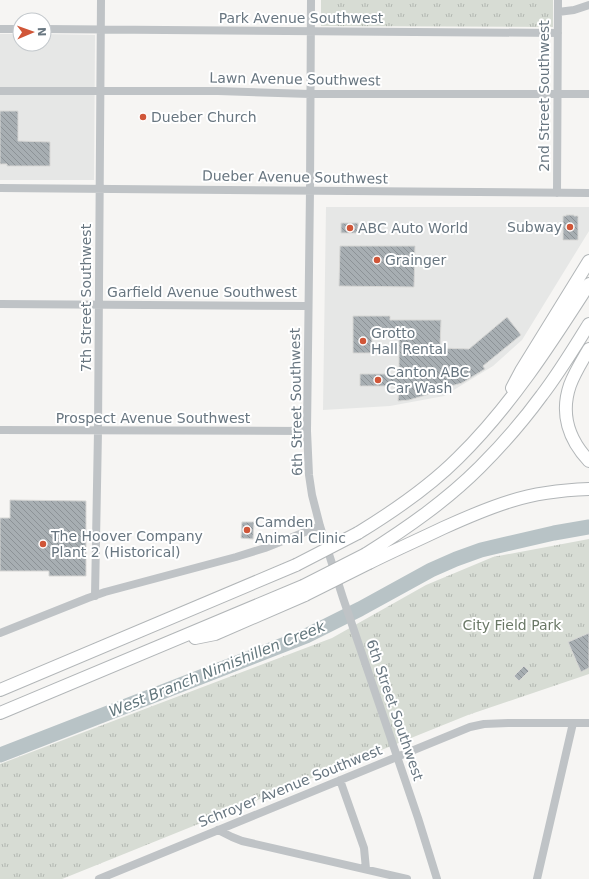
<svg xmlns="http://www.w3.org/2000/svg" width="589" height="879" viewBox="0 0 589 879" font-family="'DejaVu Sans',sans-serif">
  <defs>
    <pattern id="park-tufts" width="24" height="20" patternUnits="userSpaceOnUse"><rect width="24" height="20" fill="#d7dcd4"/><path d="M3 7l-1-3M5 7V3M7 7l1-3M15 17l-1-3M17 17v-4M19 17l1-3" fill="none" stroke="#b2b7b1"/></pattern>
    <pattern id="building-back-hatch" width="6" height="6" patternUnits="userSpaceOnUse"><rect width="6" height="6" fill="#a7aeb2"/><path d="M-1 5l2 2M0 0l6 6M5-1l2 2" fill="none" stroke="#8c9296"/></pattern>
  </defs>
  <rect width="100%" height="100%" fill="#f6f5f3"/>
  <path fill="#e6e7e6" d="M0 34H20V44H44V34L95 35 94 180H0Z
    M326 207H589V231L522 340 493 366 444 396 390 406 323 410Z"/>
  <path fill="url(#park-tufts)" d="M321 0H553V27L321 26Z
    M589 539V674L468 715 62 879H0V764L332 638 426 585 493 557Z"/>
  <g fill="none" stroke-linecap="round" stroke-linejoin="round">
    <path stroke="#b8c3c6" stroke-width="15" d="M0 755 306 636 360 609 431 570 456 559 481 550 502 545 554 533 589 527"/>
  </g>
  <path fill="url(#building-back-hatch)" stroke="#d7d7d5" d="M0 111H18V141L50 142V166H7V164H0Z
    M566 215H574V216H578V240H563V216H566Z
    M341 223H358V233H341Z
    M340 246H415L414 287 339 286Z
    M353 316H390V320H441L440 348 469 349 507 317 521 335 483 366 485 369 462 383 440 389V391L409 400 398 401 399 386H360V374H399V329H372V353H353Z
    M10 500 86 501V576H49V571H0V518H10Z
    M242 522H254L253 539 241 538Z
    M589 633V668L581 672 568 642Z
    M524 666 529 671 519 681 514 676Z"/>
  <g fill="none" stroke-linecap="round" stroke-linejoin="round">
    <g stroke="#b2b6b8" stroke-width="14">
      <path id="highway" d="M589 349C582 361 575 372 570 385 560 414 569 440 589 461
        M512 388 521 371 589 261
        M358 533C394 511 428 488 458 458 510 407 550 345 589 284
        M366 554C407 528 446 501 480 467 502 445 523 421 542 395 559 373 574 348 589 324
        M369 563C393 551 418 540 443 528 465 518 488 508 511 501 536 493 562 490 589 489
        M195 638 215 634 305 595
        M0 690 296 565
        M0 713 303 586"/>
    </g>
    <path stroke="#bfc3c6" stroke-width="8" d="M311 0 310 190 307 431 309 475 312 495 320 526 343 598 418 818 437 879
      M558 12 574 10 589 5
      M0 29H20
      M44 29 558 33
      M0 91H218L310 94H589
      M0 188 589 193
      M557 193 558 0
      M0 304 308 306
      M0 430 307 431
      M95 596 98 431 101 0
      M0 633 88 598 105 592 236 557 265 548 320 526
      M340 780 364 848 366 869
      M218 830 232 837 242 841 407 879
      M99 879 470 727 484 724 508 723H589
      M537 879 573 723"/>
    <use href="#highway" stroke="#fff" stroke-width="12"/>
    <g stroke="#b2b6b8" stroke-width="14" stroke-linecap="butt">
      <path id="highway-bridge" d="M296 565 358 533
        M303 586 366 554
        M305 595 369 563"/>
    </g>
    <use href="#highway-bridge" stroke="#fff" stroke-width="12"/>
  </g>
  <g fill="#d05638" stroke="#fff" stroke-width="1.5">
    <circle cx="143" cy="117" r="4"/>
    <circle cx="570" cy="227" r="4"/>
    <circle cx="350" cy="228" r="4"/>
    <circle cx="377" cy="260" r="4"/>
    <circle cx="363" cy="341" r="4"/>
    <circle cx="378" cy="380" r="4"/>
    <circle cx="247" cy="530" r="4"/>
    <circle cx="43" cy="544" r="4"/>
  </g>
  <g text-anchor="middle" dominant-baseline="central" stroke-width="4" stroke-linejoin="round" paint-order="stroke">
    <g font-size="14" fill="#687680" stroke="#fff">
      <text x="301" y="18">Park Avenue Southwest</text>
      <text transform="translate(295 79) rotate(1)">Lawn Avenue Southwest</text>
      <text transform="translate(544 96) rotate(-90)">2nd Street Southwest</text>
      <text transform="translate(295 177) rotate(1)">Dueber Avenue Southwest</text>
      <text x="202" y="292">Garfield Avenue Southwest</text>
      <text transform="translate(86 298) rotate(-90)">7th Street Southwest</text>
      <text transform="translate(296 402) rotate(-91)">6th Street Southwest</text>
      <text x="153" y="418">Prospect Avenue Southwest</text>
      <text transform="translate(395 710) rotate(71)">6th Street Southwest</text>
      <text transform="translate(290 786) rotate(-22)">Schroyer Avenue Southwest</text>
    </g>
    <g font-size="14" fill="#687680" stroke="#fff" text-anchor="start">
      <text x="151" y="117">Dueber Church</text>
      <text x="562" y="227" text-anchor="end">Subway</text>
      <text x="358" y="228">ABC Auto World</text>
      <text x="385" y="260">Grainger</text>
      <text x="371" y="333">Grotto<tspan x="371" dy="16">Hall Rental</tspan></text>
      <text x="386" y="372">Canton ABC<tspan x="386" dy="16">Car Wash</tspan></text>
      <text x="255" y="522">Camden<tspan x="255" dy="16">Animal Clinic</tspan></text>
      <text x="51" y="536">The Hoover Company<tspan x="51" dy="16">Plant 2 (Historical)</tspan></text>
    </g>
    <g font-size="14" fill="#6a7866" stroke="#fff">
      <text x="512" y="625">City Field Park</text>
    </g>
    <g font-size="15" font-style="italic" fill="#63777d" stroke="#fff">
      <text transform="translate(217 669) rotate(-22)">West Branch Nimishillen Creek</text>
    </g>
  </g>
  <g transform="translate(32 32) rotate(88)"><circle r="19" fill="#ffffff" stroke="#c3c8cc"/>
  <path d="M0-3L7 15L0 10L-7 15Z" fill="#d05638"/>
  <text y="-6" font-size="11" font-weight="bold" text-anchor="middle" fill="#687680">N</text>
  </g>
</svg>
